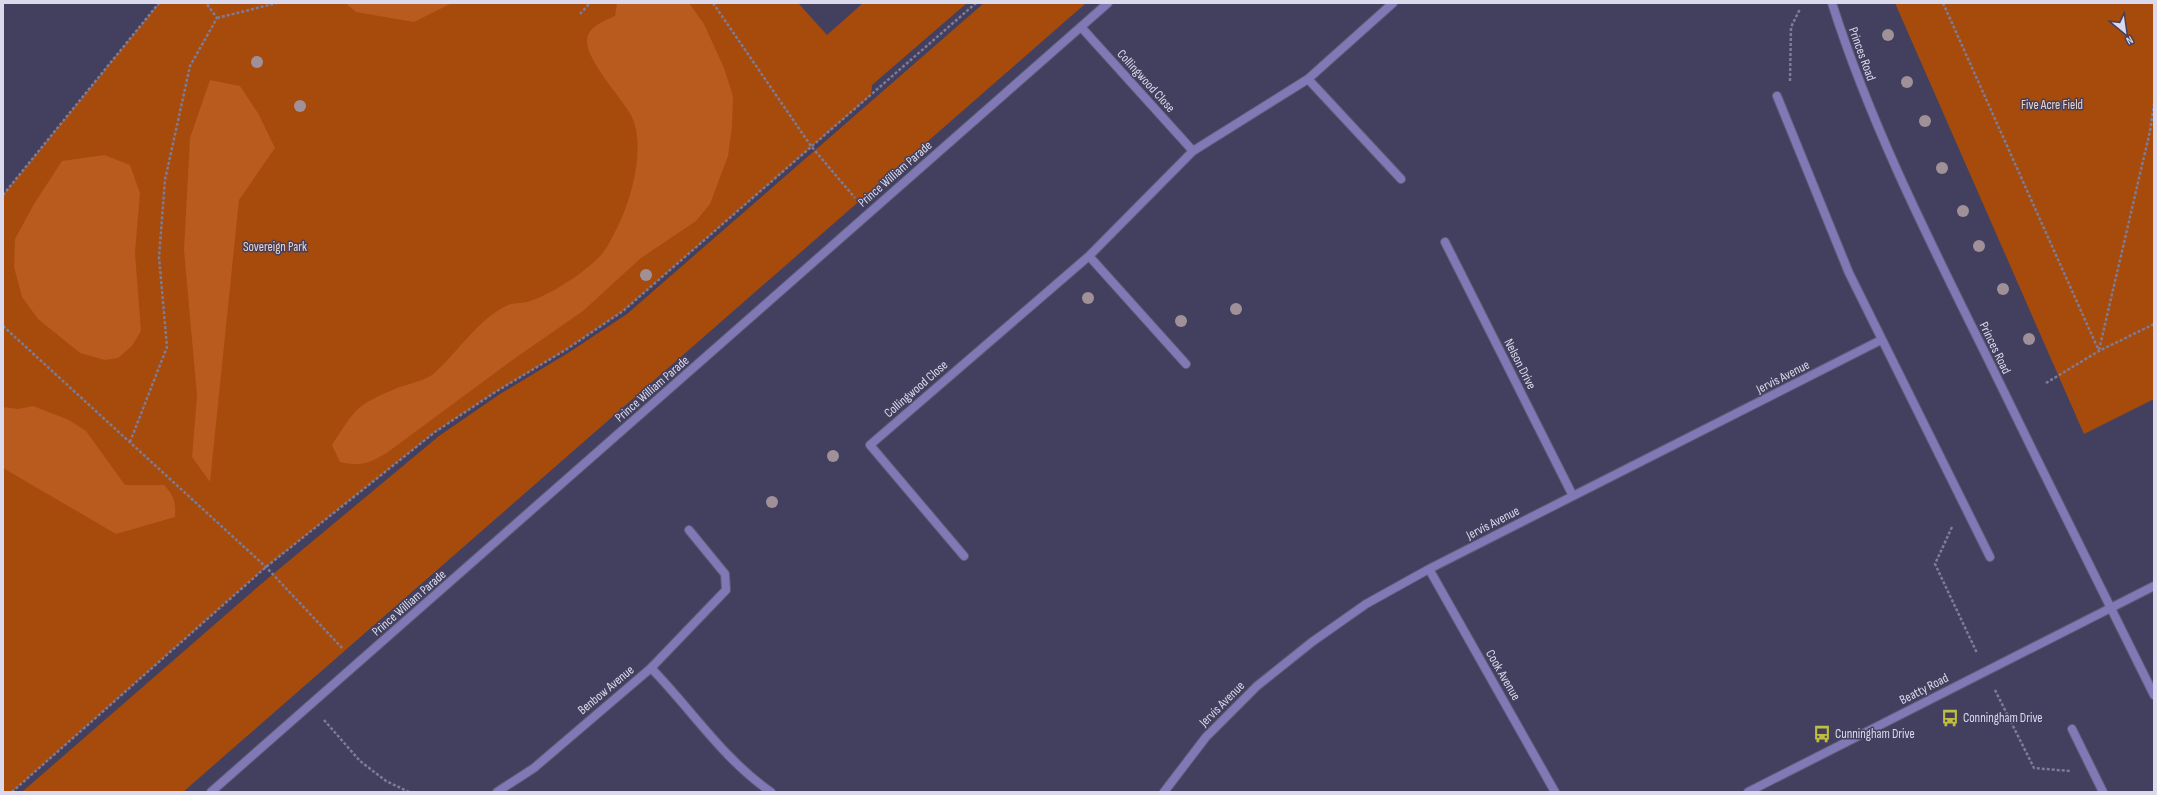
<svg xmlns="http://www.w3.org/2000/svg" width="2157" height="795" viewBox="0 0 2157 795" font-family="'Sofia Sans Condensed',sans-serif">
  <rect width="100%" height="100%" fill="#43405f"/>
  <path fill="#a64b0c" d="M159 3H798L827 35 863 3H967L872 85 871 95 623 311 567 349 497 391 435 432 266 567 12 792H3V195Z
    M984 3H1086L183 792H22L260 585 439 436 500 394 568 353 627 314Z
    M1895 3H2154V399L2084 434Z"/>
  <path fill="#b95a1e" d="M345 3H452L414 22 356 12Z
    M617 3H689L704 24 724 68 733 96 732 126 728 156 710 204 696 221 641 258 583 311 511 361 388 452C370 463 362 467 340 462L332 445C339 434 346 422 355 412 364 401 384 394 397 388 408 384 423 381 432 375 455 356 478 319 506 306 513 302 523 304 530 301 552 294 587 271 602 254 607 248 612 238 616 230 631 201 646 149 632 117 623 98 580 56 588 35 592 25 606 20 615 16Z
    M210 80 240 86 258 113 275 148 239 200 210 482 192 457 197 396 184 250 190 138Z
    M104 155 130 165 140 193 135 253 141 331 132 346 118 358 105 360 80 353 38 319 22 297 14 267 15 239 34 204 62 161Z
    M33 406 69 420 86 431 125 485H164C174 495 176 503 175 517L116 534 3 468V407L18 409Z"/>
  <g fill="none" stroke-linecap="round" stroke-linejoin="round">
    <g stroke="#5e5c78" stroke-width="10">
      <path id="service" d="M651 668 726 590 725 574 689 530"/>
    </g>
    <g stroke="#5e5c78" stroke-width="10">
      <path id="minor" d="M1081 27 1193 151
        M1308 79 1401 179
        M1777 96 1849 273 1990 557
        M1445 242 1573 496
        M1089 256 1186 364
        M964 556 870 445 1089 256 1193 151 1308 79 1393 3
        M1429 569 1555 792
        M2072 729 2103 792
        M497 792 534 768 651 668C692 710 723 759 771 792
        M1164 792 1206 737 1257 686 1312 642 1366 604 1429 569 1573 496 1881 340
        M1748 792 2154 586"/>
    </g>
    <g stroke="#5e5c78" stroke-width="10">
      <path id="tertiary" d="M1832 3C1870 123 1928 238 1984 351 2040 466 2097 581 2154 695
        M211 792 1108 3"/>
    </g>
    <path stroke="#7d7b95" stroke-width="2.5" stroke-dasharray="3 2" stroke-linecap="butt" d="M713 3 811 146 855 198
      M1943 3 2099 351
      M580 14 590 3
      M217 18 277 3
      M1790 81 1791 27 1800 9
      M3 195 159 3
      M3 326 266 567 343 649
      M2099 350 2150 131 2154 104
      M2046 383 2099 351 2154 324
      M130 442 167 347 159 257 165 180 190 66 217 18 206 3
      M1952 527 1935 564 1977 653
      M1995 690 2034 768 2070 771
      M324 720 360 761 386 781 409 792
      M12 792 266 567 435 432 497 391 567 349 623 311 976 3"/>
    <use href="#service" stroke="#8079b5" stroke-width="8"/>
    <use href="#minor" stroke="#8079b5" stroke-width="8"/>
    <use href="#tertiary" stroke="#8079b5" stroke-width="8"/>
  </g>
  <g fill="#a09198">
    <circle cx="1888" cy="35" r="6"/>
    <circle cx="257" cy="62" r="6"/>
    <circle cx="1907" cy="82" r="6"/>
    <circle cx="300" cy="106" r="6"/>
    <circle cx="1925" cy="121" r="6"/>
    <circle cx="1942" cy="168" r="6"/>
    <circle cx="1963" cy="211" r="6"/>
    <circle cx="1979" cy="246" r="6"/>
    <circle cx="646" cy="275" r="6"/>
    <circle cx="2003" cy="289" r="6"/>
    <circle cx="1088" cy="298" r="6"/>
    <circle cx="1236" cy="309" r="6"/>
    <circle cx="1181" cy="321" r="6"/>
    <circle cx="2029" cy="339" r="6"/>
    <circle cx="833" cy="456" r="6"/>
    <circle cx="772" cy="502" r="6"/>
  </g>
  <defs>
    <g id="bus-bare" transform="scale(1.38)"><path d="M-5-6H5V4H4V6H2V4H-2V6H-4V4H-5ZM-3.5-4V0h7V-4ZM-3.5 1.2v1.5H-2V1.2ZM2 1.2v1.5H3.5V1.2Z" fill="#c0be40" stroke="#43405f" stroke-width="2.5" paint-order="stroke"/></g>
  </defs>
  <g fill-rule="evenodd">
    <use href="#bus-bare" x="1950" y="718"/>
    <use href="#bus-bare" x="1822" y="734"/>
  </g>
  <g text-anchor="middle" dominant-baseline="central" stroke-width="3" stroke-linejoin="round" paint-order="stroke">
    <g font-size="13" fill="#dadaec" stroke="#43405f">
      <text transform="translate(1862 54) rotate(70)">Princes Road</text>
      <text transform="translate(1146 81) rotate(48)">Collingwood Close</text>
      <text transform="translate(895 174) rotate(-41)">Prince William Parade</text>
      <text transform="translate(1995 348) rotate(64)">Princes Road</text>
      <text transform="translate(1520 364) rotate(63)">Nelson Drive</text>
      <text transform="translate(1783 377) rotate(-27)">Jervis Avenue</text>
      <text transform="translate(652 389) rotate(-41)">Prince William Parade</text>
      <text transform="translate(916 389) rotate(-41)">Collingwood Close</text>
      <text transform="translate(1493 523) rotate(-27)">Jervis Avenue</text>
      <text transform="translate(409 603) rotate(-41)">Prince William Parade</text>
      <text transform="translate(1503 675) rotate(60)">Cook Avenue</text>
      <text transform="translate(1924 689) rotate(-27)">Beatty Road</text>
      <text transform="translate(606 690) rotate(-40)">Benbow Avenue</text>
      <text transform="translate(1222 704) rotate(-45)">Jervis Avenue</text>
    </g>
    <g font-size="13" fill="#edd3c6" stroke="#43405f">
      <text x="2052" y="105">Five Acre Field</text>
      <text x="275" y="247">Sovereign Park</text>
    </g>
    <g font-size="13" fill="#dadaec" stroke="#43405f" text-anchor="start">
      <text x="1963" y="718">Conningham Drive</text>
      <text x="1835" y="734">Cunningham Drive</text>
    </g>
  </g>
  <rect width="2157" height="795" fill="none" stroke="#dadaec" stroke-width="8"/>
  <g transform="translate(2125 32) rotate(151)" stroke="#43405f" stroke-width="3" paint-order="stroke">
  <path d="M0-3L7 15L0 10L-7 15Z" fill="#dadaec"/>
  <text y="-6" font-size="11" font-weight="bold" text-anchor="middle" fill="#dadaec">N</text>
  </g>
</svg>
